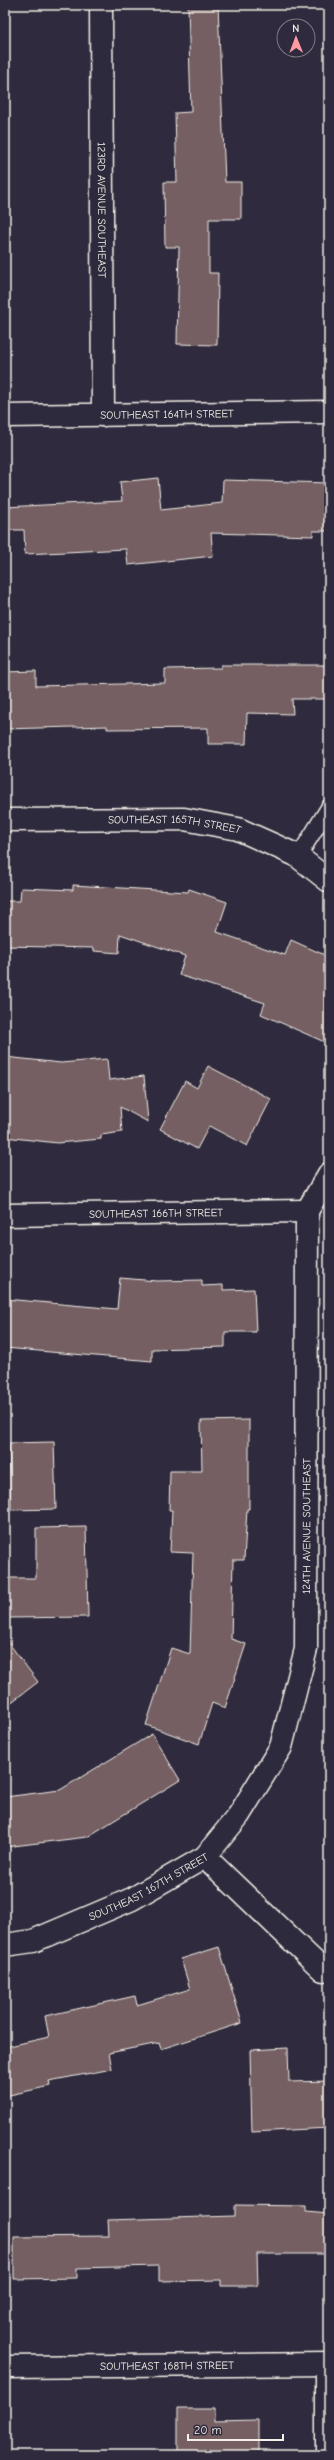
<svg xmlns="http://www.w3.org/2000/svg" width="334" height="2460" viewBox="0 0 334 2460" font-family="'Comic Neue',sans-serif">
  <rect width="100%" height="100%" fill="#2f2a3d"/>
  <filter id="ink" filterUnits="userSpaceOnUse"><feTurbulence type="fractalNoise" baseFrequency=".025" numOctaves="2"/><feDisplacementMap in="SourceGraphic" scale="8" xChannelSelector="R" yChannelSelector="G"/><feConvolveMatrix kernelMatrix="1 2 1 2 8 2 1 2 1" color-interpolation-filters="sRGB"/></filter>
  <g filter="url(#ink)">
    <path fill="#755e64" stroke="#f4f1e8" d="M188 5H218L225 182H241V219H209V273H218L217 345 177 344 179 247H165L164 182H177L175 113 191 112Z
      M158 478 161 510 222 503 223 480 329 483V531H313V536L211 533 213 556 128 565 126 549 25 554 24 530H5V507L122 501 120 482Z
      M221 665H329V699H292L293 714 247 713 246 744H208V728L107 729V726L5 729V672L36 671V686L165 683V669L221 668Z
      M73 885 188 892 189 889 227 902 217 932 285 955 291 940 329 957V1044L261 1014 265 1003 179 975 185 956 120 934 119 953 94 951V948L5 946V901H20L21 888 73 890Z
      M5 1057 61 1063 107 1059 109 1080 144 1076 148 1122 120 1107 122 1132 101 1135V1139L57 1143 5 1137Z
      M208 1066 271 1099 247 1146 209 1126 197 1149 160 1129 185 1081 197 1088Z
      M120 1278 157 1281 202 1280V1286L223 1285V1290L254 1289 256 1332H225V1347L152 1349V1361L5 1348V1299L117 1309Z
      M249 1420V1509H247L244 1560H233L231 1639 246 1644 225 1708 212 1703 199 1744 146 1725 171 1648 190 1654 193 1553 170 1552 172 1510H169L170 1471H202L201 1421Z
      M54 1442 56 1509 11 1510 9 1443Z
      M86 1527 88 1617 6 1618V1578H36V1528Z
      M5 1638 38 1682 5 1707Z
      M152 1734 180 1780 87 1837 5 1847V1797L60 1790Z
      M219 1947 242 2023 161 2049 159 2043 109 2053 112 2069 49 2081 50 2086 5 2096V2047L49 2037 45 2016 135 1996 137 2005 190 1989 181 1959Z
      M288 2048 289 2082 329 2081V2128L252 2132 250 2050Z
      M235 2205 306 2206V2212L329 2214V2254H257L258 2286H221V2280L159 2281V2266L77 2268V2278L14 2279V2237L109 2236 108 2220 235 2216Z
      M178 2409H214V2421L258 2420V2455H214V2451H178Z"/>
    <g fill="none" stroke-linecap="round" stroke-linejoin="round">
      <g stroke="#f4f1e8" stroke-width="18">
        <path id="lane" d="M298 857 329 807"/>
      </g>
      <g stroke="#f4f1e8" stroke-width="25">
        <g id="street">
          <path id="s1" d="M101 5 103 415"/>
          <path id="s2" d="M5 416 329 412"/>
          <path id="s3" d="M5 820 184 819 238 829 296 855 329 881"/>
          <path id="s4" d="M5 1215 307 1211"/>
          <path d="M205 1857 323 1970"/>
          <path id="s5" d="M5 1945 33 1941 132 1899 205 1857 239 1815 281 1747 306 1649 307 1211 329 1174"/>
          <path d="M327 2364V2455"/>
        </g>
      </g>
      <g stroke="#f4f1e8" stroke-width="25">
        <g id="secondary">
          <path id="s6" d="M5 2367 329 2364"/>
        </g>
      </g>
      <use href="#lane" stroke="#2f2a3d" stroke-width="15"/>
      <use href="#street" stroke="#2f2a3d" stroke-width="22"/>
      <use href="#secondary" stroke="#2f2a3d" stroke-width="22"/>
    </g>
  </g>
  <g text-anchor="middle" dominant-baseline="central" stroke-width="4" stroke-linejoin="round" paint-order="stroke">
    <g font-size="11" fill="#f4f1e8" stroke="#2f2a3d">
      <text stroke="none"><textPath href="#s1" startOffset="205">123RD AVENUE SOUTHEAST</textPath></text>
      <text stroke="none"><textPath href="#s2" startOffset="162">SOUTHEAST 164TH STREET</textPath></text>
      <text stroke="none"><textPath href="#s3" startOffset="170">SOUTHEAST 165TH STREET</textPath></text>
      <text stroke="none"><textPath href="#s4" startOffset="151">SOUTHEAST 166TH STREET</textPath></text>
      <text stroke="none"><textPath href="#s5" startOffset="578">124TH AVENUE SOUTHEAST</textPath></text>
      <text stroke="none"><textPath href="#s5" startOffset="156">SOUTHEAST 167TH STREET</textPath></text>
      <text stroke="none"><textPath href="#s6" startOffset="162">SOUTHEAST 168TH STREET</textPath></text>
    </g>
  </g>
  <rect width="334" height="2460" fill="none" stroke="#2f2a3d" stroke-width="20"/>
  <rect x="10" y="10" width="314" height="2440" fill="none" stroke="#f4f1e8" stroke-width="1.5" filter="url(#ink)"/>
  <g transform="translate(296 38) rotate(359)"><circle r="19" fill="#2f2a3d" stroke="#7e7a81"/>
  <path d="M0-3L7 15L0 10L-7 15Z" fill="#ff9aa2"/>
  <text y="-6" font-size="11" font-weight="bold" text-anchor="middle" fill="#f4f1e8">N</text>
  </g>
  <path d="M188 2434v6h95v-6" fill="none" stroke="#f4f1e8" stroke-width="2"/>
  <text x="194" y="2434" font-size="12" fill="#f4f1e8" stroke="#2f2a3d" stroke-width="3" paint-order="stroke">20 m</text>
</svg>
